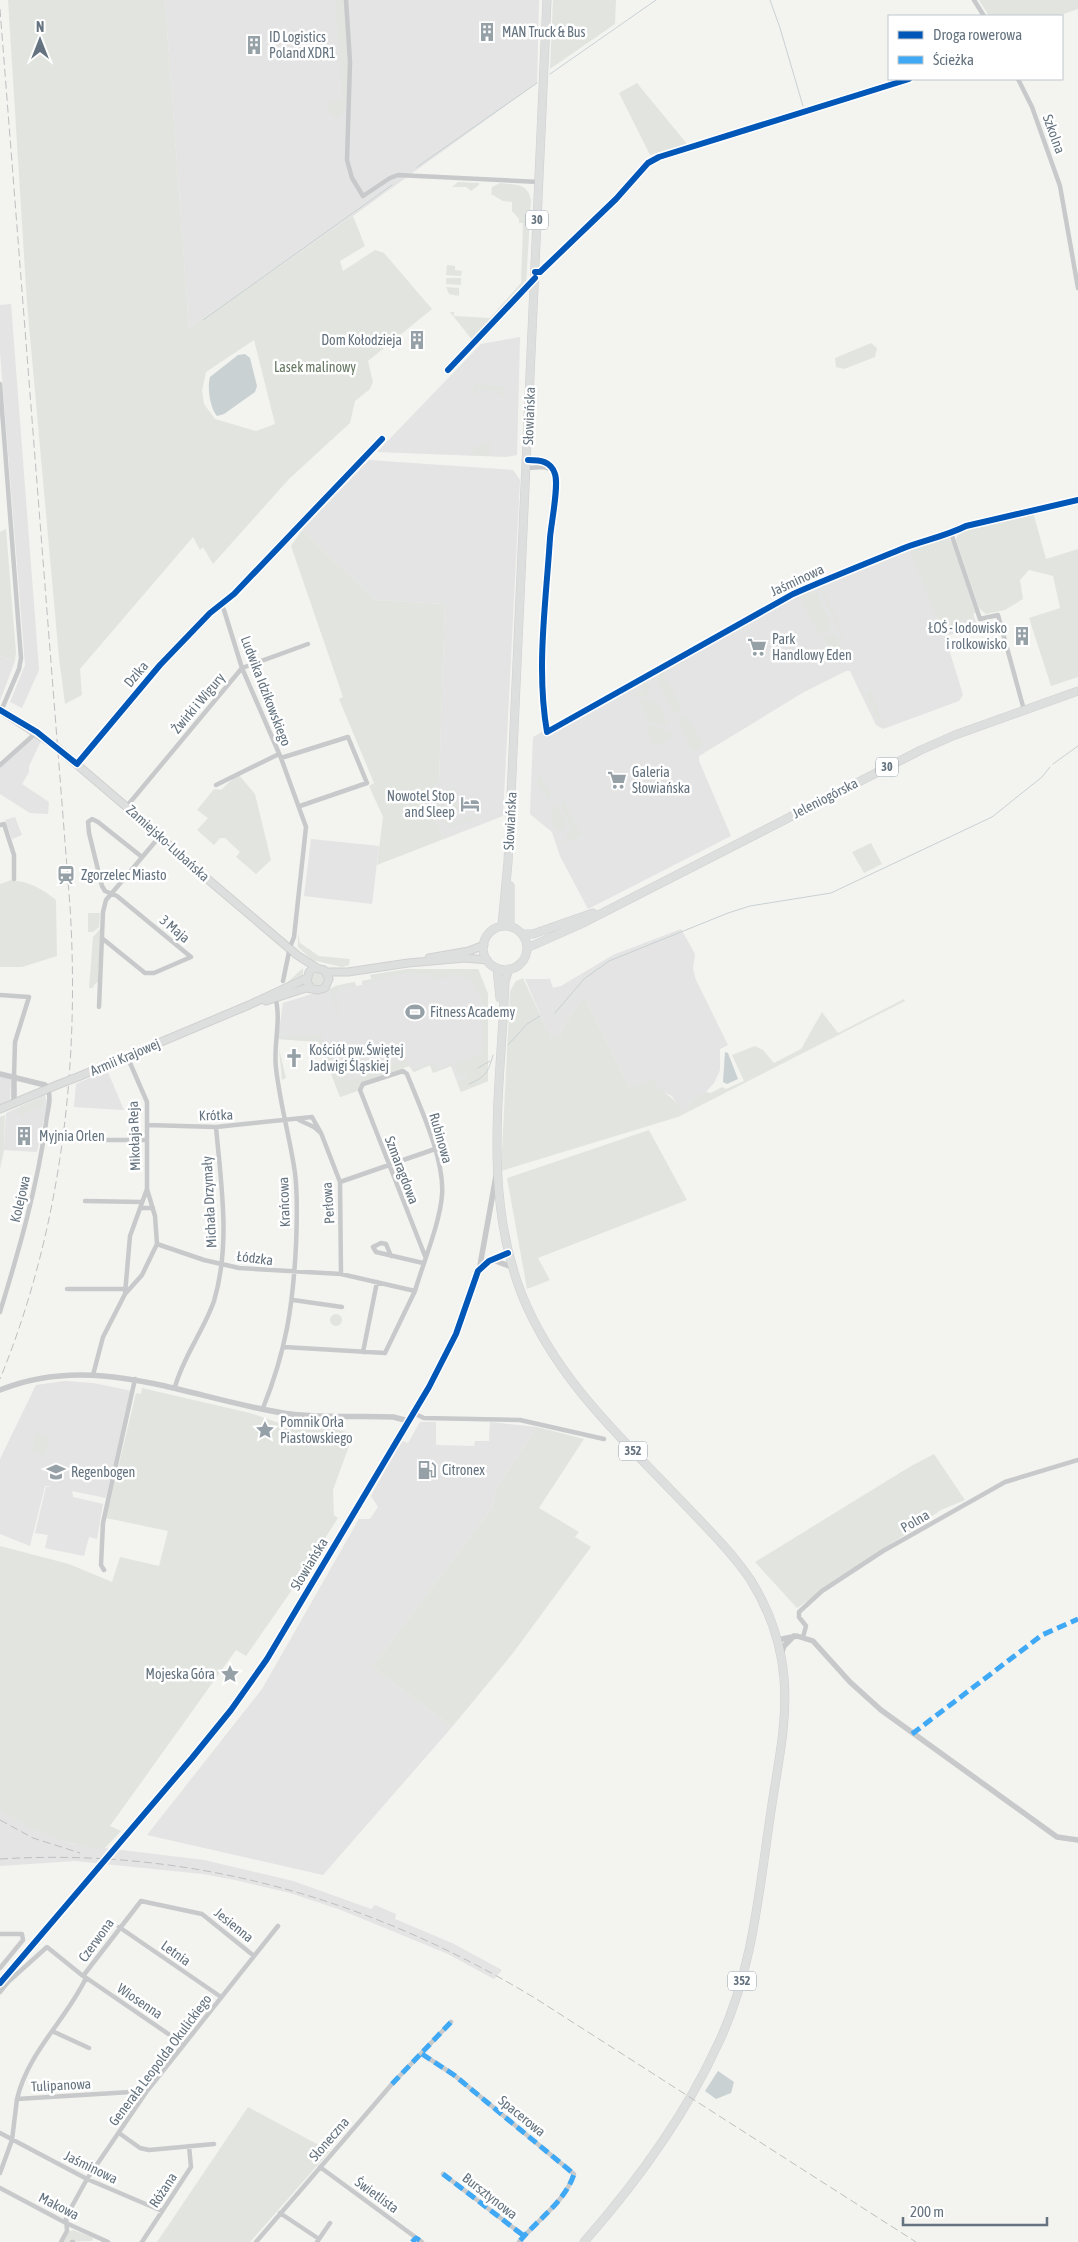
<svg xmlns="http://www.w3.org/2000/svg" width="1078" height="2242" viewBox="0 0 1078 2242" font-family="'Asap Condensed',sans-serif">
  <rect width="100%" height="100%" fill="#f3f3f0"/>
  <path fill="#e3e4e3" d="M165 0H539L537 83 353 216 189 328Z
    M11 304 39 670 22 708 10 702 25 665 0 352V305Z
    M520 337 517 455 506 457 377 452 481 344Z
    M369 460 513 470 520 480 503 816 444 839 427 803V795L439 782 445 604 375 600 302 530Z
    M947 530 977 626 945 636 963 695 959 701 883 729 876 725 850 671H846L804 692 699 756V761L731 836 588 909 560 856 552 832 530 814 533 737 798 587 905 544Z
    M0 656 15 661 0 701Z
    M34 737 41 741 29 766V772L22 784 49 802 48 814 30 813 0 794V767Z
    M15 817 22 835 12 839 5 820Z
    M311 839 379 846 372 904 304 896Z
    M681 929 695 954 693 969 696 980 728 1045 720 1049V1070L714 1083 706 1092 691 1101 688 1110 682 1113 672 1096 659 1090 630 1088 584 996 564 1025 560 1035 551 1039 525 979H550L553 988 561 986 613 955Z
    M408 969H478L488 994V1081L461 1092 451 1066 433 1073 430 1065 414 1072 409 1066 361 1083 357 1091 340 1097 319 1042 278 1039 283 1003 344 984 355 982 356 986 362 985V981L372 979 370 975Z
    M107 1070 124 1110 74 1107 76 1084Z
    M0 1076 10 1078 11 1081 10 1101 0 1106Z
    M45 1095 47 1104 37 1152 4 1150 6 1113Z
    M64 1381 93 1383 132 1391 106 1498 72 1491 73 1497 103 1504 97 1539 89 1537 84 1556 45 1548 48 1535 35 1533 46 1487H53L45 1486 30 1546 0 1534V1459L36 1385Z
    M420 1422H436V1445L474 1446 475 1441H489L490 1422 537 1427 496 1489 492 1508 372 1667 452 1727 323 1875 147 1835 262 1689 359 1519H370L378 1507 371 1496 395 1452 403 1441 408 1443Z
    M0 1809 42 1833 72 1844 204 1860 293 1881 371 1909 375 1905 396 1914 395 1919 452 1943 502 1970 494 1979 448 1954 341 1910 290 1893 235 1880 203 1874 75 1861 0 1866Z"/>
  <path fill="#e2e5df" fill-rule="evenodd" d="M8 0H165L189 328 353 216 365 246 340 261 343 271 375 250 384 253 432 309 368 361 373 382 370 389 355 401 350 423 289 479 213 564 203 547 200 550 193 537 80 669 82 695 65 704 59 658 27 303ZM254 340 275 424 256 431 215 419 204 404 202 391 206 372Z
    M335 0H343C345 20 354 106 340 116L335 117 328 110 329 103 343 97Z
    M553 0H616L615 24 550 69Z
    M979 0H1078V9L1058 16H989Z
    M637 83 687 144 650 155 619 93Z
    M458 182 479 183V185L471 191 466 187H452Z
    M500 183C514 185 529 183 531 201L526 285 473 341 450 312H454V316L490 318 521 283 523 223H519V219L512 211V202L503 201 491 194 492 187Z
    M447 265 455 266V270L462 271 461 276 446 275Z
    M446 278H461V285L446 284Z
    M446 287 459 288V296L449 294Z
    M871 343 877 348 875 357 844 369 836 367 835 358Z
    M476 384 504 386 506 394 499 396V391L478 390V395L475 394 472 389Z
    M486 441 492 444 488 455 485 456 472 455 473 449Z
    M1033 512 1046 559 1078 549V677L1051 686 1029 618 1060 608 1053 576 1029 570 1020 580 1023 599 1005 610 986 614 979 608 956 540 957 536 966 528Z
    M6 529 16 652 15 661 0 656V532Z
    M302 530 375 600 445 604 439 782 427 795V803L444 839 377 865 383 817 369 786 374 783 339 699 343 697 291 546Z
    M941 538 950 540 953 544 975 612 971 619 941 629 910 550 893 555Z
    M827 582 822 588 832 609 850 657 821 589 822 584Z
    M810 589 812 594 817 593 831 625V629L820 635 798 595 794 596Z
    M831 634 836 636 846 659 842 661 839 654 834 659 823 639Z
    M687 661 663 674 682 708 674 713 657 679 660 677 659 674 656 675V673C665 666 676 665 687 661Z
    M641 681 646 682 650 687 647 696 634 695 645 689 641 682 562 727Z
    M870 691 871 692 883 724 880 723 866 695Z
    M638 699 657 702 667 721 666 725 648 721Z
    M686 715 701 742 702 746 696 750 692 749 679 723 680 718Z
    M648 724 672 732 673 736 655 746 646 727Z
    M238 774 255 794 271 860 256 874 236 857 240 852 225 838H220L214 845 197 830 208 818 197 810 214 789 221 790Z
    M538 777H541L550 794V801L538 783Z
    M455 787 458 789 449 794 458 807 447 812 453 824 475 814 477 817 449 828 433 802V797L439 792Z
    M564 801 576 825 571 828 561 804Z
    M556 805 565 822V828L563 830 556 829 552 823 553 807Z
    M577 826 581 835 563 844 571 829Z
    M871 843 882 864 864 873 852 852Z
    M11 880C30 882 41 888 56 900L57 956 22 967H0V884Z
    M88 913H100L99 927 93 932H88Z
    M100 929 98 982 94 985 93 988H89L93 937Z
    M298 933 300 943 319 956 350 959 349 965 342 967 312 960 298 947Z
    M303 968V977L281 988Z
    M408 969H478L488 994V1081L461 1092 457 1082 467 1078 465 1074 459 1076 455 1063 483 1053 481 997 473 981 455 974 434 980 429 974 413 975 412 972 362 983V981L372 979 370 975Z
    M311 980a7 7 0 1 1 14 0a7 7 0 1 1-14 0Z
    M523 978 551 1038 560 1035 564 1025 584 996 630 1088 652 1079C661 1094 674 1095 682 1112L688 1110 691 1101 706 1092 711 1093 722 1087 726 1089 744 1081 732 1055 755 1046 763 1050 774 1063 801 1049 822 1012 838 1033 904 999 905 1001 678 1117 501 1171 510 991 516 981Z
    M355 982V985L339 988V991L334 993 341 1014 338 1013 331 993 335 986Z
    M320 1034 339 1081 345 1075 348 1082 405 1059 411 1068 409 1066 361 1083 357 1091 340 1097 319 1042 279 1039 281 1037Z
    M279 1049 286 1078 282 1080Z
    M430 1063 439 1069 451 1064 456 1075 451 1066 433 1073 430 1065 414 1072 411 1070Z
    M41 1098 43 1106 40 1110 38 1107 25 1112V1117L18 1113 21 1106Z
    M5 1115 4 1150 0 1169V1117Z
    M649 1130 687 1200 538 1258 550 1280 527 1289 507 1178Z
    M330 1320a6 6 0 1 1 12 0a6 6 0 1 1-12 0Z
    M142 1388 250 1413 285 1425 283 1429C303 1419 331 1428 351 1433L353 1435 333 1490 334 1515 338 1518 294 1587 246 1656 236 1650 110 1826 121 1831 104 1849C67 1846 30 1831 0 1809V1546L69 1564 112 1582 120 1557 159 1566 168 1531 106 1518 136 1393 141 1394Z
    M537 1427 584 1439 539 1508 579 1532 575 1537 591 1547 513 1653 452 1727 372 1667 492 1508 496 1489Z
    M36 1433 49 1436 45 1455 32 1452Z
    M934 1454 965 1500 941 1510 797 1608 755 1562 911 1466Z
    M248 2107 330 2151 250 2242H157Z
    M73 2230 92 2237 93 2239 92 2241 63 2242 68 2232Z"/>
  <path fill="#c9d1d3" d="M245 354 250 358 257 386 255 392 224 414 217 416C210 408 207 388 210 377L238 355Z
    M725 1052 728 1053 738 1079 727 1084 723 1082Z
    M718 2071 734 2082 731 2093 716 2099 705 2091Z"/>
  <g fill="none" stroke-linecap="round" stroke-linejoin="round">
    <path stroke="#c9d1d3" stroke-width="1" d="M770 0 780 28 803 106
      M550 74 656 0
      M417 167 537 83
      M203 320 392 185
      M1053 764 1078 746
      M555 1013 584 979 609 961 728 913 750 906 831 893 992 817 1042 777 1050 767
      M508 1045 527 1024 540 1016
      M478 1068 490 1061
      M469 1084C487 1076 488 1072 493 1055"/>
    <g stroke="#d0d1d0" stroke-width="9">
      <path id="secondary" d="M0 710 54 745 143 821 198 871 297 955 317 968
        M429 958 469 951 484 945
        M327 972H348L408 963 465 958 487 960
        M266 1001 306 988 318 990 325 988 329 979 324 970 315 968 309 972 307 982 312 989
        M80 1076 249 1005 307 978
        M0 1109 57 1085"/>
    </g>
    <g stroke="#d0d1d1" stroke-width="9">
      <path id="primary" d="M510 886V926
        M502 926 508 862 547 0
        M483 948a22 22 0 1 1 44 0a22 22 0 1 1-44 0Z
        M523 934H533L593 913
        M527 948 581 924 921 750 955 735 1078 691
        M497 968 500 998
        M509 969 505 981C501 1086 482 1194 522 1295 557 1382 627 1443 690 1510 711 1532 733 1554 750 1579 769 1609 781 1643 784 1678 788 1723 777 1768 771 1811 759 1890 753 1971 718 2044 685 2116 636 2183 584 2242"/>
    </g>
    <path stroke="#c8c9ca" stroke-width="4.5" d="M346 0 350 62 347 160 352 178 363 196 390 178 398 175 539 182
      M974 0 984 16
      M1018 79 1032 107 1060 186 1078 288
      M0 384 21 658 19 669 1 711
      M528 460C540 460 551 461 555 474 559 486 551 524 550 538 546 602 536 669 547 732L793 594C829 578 867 563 904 548 925 540 946 536 966 526L1078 500
      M527 468 544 467 553 470
      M951 533 980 619 998 615 1024 710
      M281 758 348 737 367 783 300 806
      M77 764 160 665 220 604 224 610 242 668 281 758 306 827 294 937 290 947 283 981
      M0 765 37 732
      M216 785 279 754
      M127 806 242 668 308 644
      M0 825 4 824 14 855V879
      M103 939 145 973H154L191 957 117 896 105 891 102 886 89 833 88 822 92 819 98 822 142 857
      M0 995 29 997 15 1042 14 1076
      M99 1007 103 912 106 900 160 836
      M299 1120 314 1127 321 1133 340 1182 341 1274
      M147 1125 216 1127 312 1117 321 1133
      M95 1140H147
      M340 1182 435 1149
      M85 1201 142 1202
      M140 1208H153
      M157 1244 204 1260 239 1268 341 1274 415 1291 385 1353 284 1347
      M391 1256 386 1244 381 1243 373 1247 376 1252 423 1263
      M67 1289H124
      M415 1291C423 1263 440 1223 442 1195 445 1160 420 1107 407 1074L403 1071 363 1084 360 1090 425 1256
      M125 1294 130 1236 147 1189
      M293 1300 342 1307
      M0 1312C19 1250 37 1188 46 1123 47 1112 52 1099 48 1089
      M363 1352 377 1282
      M93 1375 103 1337 125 1294 142 1275 157 1244 155 1216 147 1189V1102L127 1056
      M175 1387C183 1357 204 1330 214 1301 231 1244 221 1184 216 1127
      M263 1408C286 1351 293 1306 296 1245 297 1221 298 1197 295 1173 290 1138 280 1104 276 1068 273 1045 282 1019 275 997
      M413 1413 424 1418 520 1420 604 1439
      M104 1570 101 1565 103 1523 135 1379
      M803 1637 806 1626 799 1617V1612L822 1591 883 1551 1005 1482 1078 1460
      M119 1927 221 1997
      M0 1934H22L23 1940 0 1968
      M85 1977 183 2044
      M0 1992 8 1982 47 1947 83 1976 141 1901 202 1914 254 1956
      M52 2031 89 2048
      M422 2054 454 2075 574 2174C565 2202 537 2220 519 2242
      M17 2099C28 2052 66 2020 86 1978
      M0 2133 87 2179 162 2211
      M119 2133 140 2148 149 2150 214 2144
      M320 2167 422 2242
      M0 2173 12 2140 17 2099 147 2091
      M443 2174 524 2236
      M0 2188 66 2223 108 2242
      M280 2213 319 2239
      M61 2242 67 2231 66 2217 87 2179 147 2091 278 1926
      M72 2242H73
      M142 2242 191 2167 189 2146
      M256 2242 392 2084 451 2022
      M317 2242 330 2223"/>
    <path stroke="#c8c9ca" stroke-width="5.5" d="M0 1074 45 1085 48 1089
      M14 1076V1103
      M493 1260 512 1267
      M479 1271 496 1176
      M0 1390C96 1351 188 1398 283 1413 319 1419 357 1415 393 1417L409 1421
      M777 1640 797 1636 813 1641 850 1682 881 1710 1057 1837 1078 1840
      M781 1654 784 1646 794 1636
      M117 1846 231 1710 267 1659 429 1387 456 1334 478 1271 489 1261 508 1253
      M0 1983 96 1870"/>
    <use href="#secondary" stroke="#dddede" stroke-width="7"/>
    <use href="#primary" stroke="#dddede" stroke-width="8"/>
    <path stroke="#bebfc0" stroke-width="1" stroke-dasharray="8 4" stroke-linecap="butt" d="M0 9 70 906C80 1066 61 1230 0 1379
      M0 1820 33 1838 80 1853
      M0 1859C193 1847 374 1900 538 2000L916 2242"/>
    <g stroke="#d0d1d0" stroke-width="9" stroke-linecap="butt">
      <path id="secondary-bridge" d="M57 1085 80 1076"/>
    </g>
    <path stroke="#c8c9ca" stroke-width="5.5" d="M96 1870 117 1846"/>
    <use href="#secondary-bridge" stroke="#dddede" stroke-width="7"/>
    <path stroke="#3fa9f5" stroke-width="5" stroke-dasharray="10 5" stroke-linecap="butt" d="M912 1734 1042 1635 1078 1619
      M422 2054 454 2075 574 2174C565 2202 537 2220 519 2242
      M392 2084 451 2022
      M443 2174 524 2236
      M412 2242 416 2238 422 2242"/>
    <g stroke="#fff" stroke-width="9">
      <path id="cycleway" d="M535 272H540L616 199 648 163 659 157 909 79
        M448 370 535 278
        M528 460C540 460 551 461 555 474 559 486 551 524 550 538 546 602 536 669 547 732L793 594C829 578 867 563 904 548 925 540 946 536 966 526L1078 500
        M0 710 37 732 77 764 160 665 210 613 234 594 382 439
        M0 1983 192 1758 231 1710 267 1659 429 1387 456 1334 478 1271 489 1261 508 1253"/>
    </g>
    <use href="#cycleway" stroke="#0057b8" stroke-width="6"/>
  </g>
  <defs>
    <g id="building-bare" transform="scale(1.5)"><path d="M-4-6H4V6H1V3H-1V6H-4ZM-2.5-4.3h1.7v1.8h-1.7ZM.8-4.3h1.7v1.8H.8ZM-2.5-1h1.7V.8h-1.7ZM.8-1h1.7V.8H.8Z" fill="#96a0a7" stroke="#fff" stroke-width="2.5" paint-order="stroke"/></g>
    <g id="supermarket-bare" transform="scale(1.5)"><path d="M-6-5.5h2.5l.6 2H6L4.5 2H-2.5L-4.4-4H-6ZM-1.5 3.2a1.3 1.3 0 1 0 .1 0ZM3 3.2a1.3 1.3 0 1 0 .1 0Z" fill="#96a0a7" stroke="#fff" stroke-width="2.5" paint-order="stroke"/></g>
    <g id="hotel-bare" transform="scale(1.5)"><path d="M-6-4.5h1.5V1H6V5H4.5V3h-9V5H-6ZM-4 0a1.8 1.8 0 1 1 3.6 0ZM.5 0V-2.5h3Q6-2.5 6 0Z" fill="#96a0a7" stroke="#fff" stroke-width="2.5" paint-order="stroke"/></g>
    <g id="station-bare" transform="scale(1.5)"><path d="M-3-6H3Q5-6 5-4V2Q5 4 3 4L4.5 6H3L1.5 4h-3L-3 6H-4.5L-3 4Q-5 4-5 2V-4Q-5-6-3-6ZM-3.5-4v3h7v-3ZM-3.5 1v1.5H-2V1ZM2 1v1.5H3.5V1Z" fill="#96a0a7" stroke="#fff" stroke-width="2.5" paint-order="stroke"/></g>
    <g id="stadium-bare" transform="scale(1.5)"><path d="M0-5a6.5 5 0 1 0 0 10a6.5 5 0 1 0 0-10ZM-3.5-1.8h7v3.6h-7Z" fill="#96a0a7" stroke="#fff" stroke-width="2.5" paint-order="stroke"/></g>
    <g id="church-bare" transform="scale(1.5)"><path d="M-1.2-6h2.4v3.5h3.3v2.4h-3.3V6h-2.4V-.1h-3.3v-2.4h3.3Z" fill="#96a0a7" stroke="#fff" stroke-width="2.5" paint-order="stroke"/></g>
    <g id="sight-bare" transform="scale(1.5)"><path d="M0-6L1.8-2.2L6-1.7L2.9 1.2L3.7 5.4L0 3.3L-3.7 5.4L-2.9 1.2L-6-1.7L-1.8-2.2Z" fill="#96a0a7" stroke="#fff" stroke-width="2.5" paint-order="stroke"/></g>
    <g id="fuel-bare" transform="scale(1.5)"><path d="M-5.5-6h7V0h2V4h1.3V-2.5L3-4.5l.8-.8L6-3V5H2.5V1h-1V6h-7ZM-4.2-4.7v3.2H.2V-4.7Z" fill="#96a0a7" stroke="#fff" stroke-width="2.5" paint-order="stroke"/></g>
    <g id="school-bare" transform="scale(1.5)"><path d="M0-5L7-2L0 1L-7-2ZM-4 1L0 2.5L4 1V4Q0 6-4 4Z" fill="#96a0a7" stroke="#fff" stroke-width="2.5" paint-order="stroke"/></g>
  </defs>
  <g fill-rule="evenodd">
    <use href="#building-bare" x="487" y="32"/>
    <use href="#building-bare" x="254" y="45"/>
    <use href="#building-bare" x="417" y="340"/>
    <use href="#building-bare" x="1022" y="636"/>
    <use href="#supermarket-bare" x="757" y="647"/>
    <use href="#supermarket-bare" x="617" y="780"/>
    <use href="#hotel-bare" x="470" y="804"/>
    <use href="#station-bare" x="66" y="875"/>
    <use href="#stadium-bare" x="415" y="1012"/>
    <use href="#church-bare" x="294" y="1058"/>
    <use href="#building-bare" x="24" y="1136"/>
    <use href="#sight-bare" x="265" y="1430"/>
    <use href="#fuel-bare" x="427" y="1470"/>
    <use href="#school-bare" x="56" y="1472"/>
    <use href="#sight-bare" x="230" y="1674"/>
  </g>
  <g text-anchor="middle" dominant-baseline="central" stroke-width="5" stroke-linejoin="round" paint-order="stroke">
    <g fill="#fff" stroke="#929da5" stroke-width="1">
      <rect x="526" y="210.5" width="22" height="19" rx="4"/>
      <rect x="876" y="757.5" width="22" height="19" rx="4"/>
      <rect x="619" y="1441.5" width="28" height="19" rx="4"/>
      <rect x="728" y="1971.5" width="28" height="19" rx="4"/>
    </g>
    <g font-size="12" font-weight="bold" fill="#64737f">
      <text x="537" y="220">30</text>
      <text x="887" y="767">30</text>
      <text x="633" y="1451">352</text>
      <text x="742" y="1981">352</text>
    </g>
    <g font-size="14" fill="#64737f" stroke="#fff" text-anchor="start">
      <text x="502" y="32">MAN Truck &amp; Bus</text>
      <text x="269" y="37">ID Logistics<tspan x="269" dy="16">Poland XDR1</tspan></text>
      <text x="402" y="340" text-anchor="end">Dom Kołodzieja</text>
      <text x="1007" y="628" text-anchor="end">ŁOŚ - lodowisko<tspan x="1007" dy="16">i rolkowisko</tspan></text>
      <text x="772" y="639">Park<tspan x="772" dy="16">Handlowy Eden</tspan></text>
      <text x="632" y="772">Galeria<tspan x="632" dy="16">Słowiańska</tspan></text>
      <text x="455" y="796" text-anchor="end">Nowotel Stop<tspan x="455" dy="16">and Sleep</tspan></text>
      <text x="81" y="875">Zgorzelec Miasto</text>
      <text x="430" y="1012">Fitness Academy</text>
      <text x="309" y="1050">Kościół pw. Świętej<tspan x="309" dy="16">Jadwigi Śląskiej</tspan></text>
      <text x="39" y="1136">Myjnia Orlen</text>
      <text x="280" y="1422">Pomnik Orła<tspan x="280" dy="16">Piastowskiego</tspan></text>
      <text x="442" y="1470">Citronex</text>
      <text x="71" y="1472">Regenbogen</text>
      <text x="215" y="1674" text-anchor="end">Mojeska Góra</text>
    </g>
    <g font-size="14" fill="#64737f" stroke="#fff">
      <text transform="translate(1054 134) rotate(70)">Szkolna</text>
      <text transform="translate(529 416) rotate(-88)">Słowiańska</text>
      <text transform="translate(797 580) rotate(-25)">Jaśminowa</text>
      <text transform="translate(136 674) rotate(-50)">Dzika</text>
      <text transform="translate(266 691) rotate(69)">Ludwika Idzikowskiego</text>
      <text transform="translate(198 703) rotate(-50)">Żwirki i Wigury</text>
      <text transform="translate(825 798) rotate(-27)">Jeleniogórska</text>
      <text transform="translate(510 821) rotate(-87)">Słowiańska</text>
      <text transform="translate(168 843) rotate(42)">Zamiejsko-Lubańska</text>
      <text transform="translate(175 929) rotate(40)">3 Maja</text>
      <text transform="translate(125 1057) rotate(-23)">Armii Krajowej</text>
      <text transform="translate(216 1115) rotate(-2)">Krótka</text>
      <text transform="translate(134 1136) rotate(-92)">Mikołaja Reja</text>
      <text transform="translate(441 1138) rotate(74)">Rubinowa</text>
      <text transform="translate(402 1170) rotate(69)">Szmaragdowa</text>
      <text transform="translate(20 1199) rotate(-77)">Kolejowa</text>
      <text transform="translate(209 1202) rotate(-93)">Michała Drzymały</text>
      <text transform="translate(284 1202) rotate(-92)">Krańcowa</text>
      <text transform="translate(328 1203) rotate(-94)">Perłowa</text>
      <text transform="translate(255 1258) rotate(7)">Łódzka</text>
      <text transform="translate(915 1521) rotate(-30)">Polna</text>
      <text transform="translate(309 1564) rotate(-59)">Słowiańska</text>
      <text transform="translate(234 1925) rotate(39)">Jesienna</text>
      <text transform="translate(96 1940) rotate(-54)">Czerwona</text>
      <text transform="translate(176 1953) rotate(35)">Letnia</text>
      <text transform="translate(140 2001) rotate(34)">Wiosenna</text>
      <text transform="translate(160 2060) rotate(-53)">Generała Leopolda Okulickiego</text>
      <text transform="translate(61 2085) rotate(-3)">Tulipanowa</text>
      <text transform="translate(522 2116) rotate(39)">Spacerowa</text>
      <text transform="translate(329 2139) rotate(-49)">Słoneczna</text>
      <text transform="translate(91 2167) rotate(26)">Jaśminowa</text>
      <text transform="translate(163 2190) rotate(-57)">Różana</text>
      <text transform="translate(377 2195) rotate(36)">Świetlista</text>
      <text transform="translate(490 2196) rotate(38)">Bursztynowa</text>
      <text transform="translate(59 2206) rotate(27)">Makowa</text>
    </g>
    <g font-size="14" fill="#667762" stroke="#fff">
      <text x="315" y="367">Lasek malinowy</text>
    </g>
  </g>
  <rect x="888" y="15" width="175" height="65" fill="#ffffff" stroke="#c1c7cc"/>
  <rect x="898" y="31" width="25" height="8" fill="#0057b8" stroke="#c1c7cc"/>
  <text x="933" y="40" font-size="15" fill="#64737f">Droga rowerowa</text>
  <rect x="898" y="56" width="25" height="8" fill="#3fa9f5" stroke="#c1c7cc"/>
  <text x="933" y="65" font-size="15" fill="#64737f">Ścieżka</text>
  <g transform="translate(40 40)" stroke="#ffffff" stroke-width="4" paint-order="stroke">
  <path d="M0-4L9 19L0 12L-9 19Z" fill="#64737f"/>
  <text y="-8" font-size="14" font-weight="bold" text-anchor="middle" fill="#64737f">N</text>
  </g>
  <path d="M903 2217v8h144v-8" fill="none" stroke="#64737f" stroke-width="2.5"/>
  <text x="910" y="2217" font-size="15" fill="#64737f" stroke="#ffffff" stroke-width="4" paint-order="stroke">200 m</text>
</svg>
